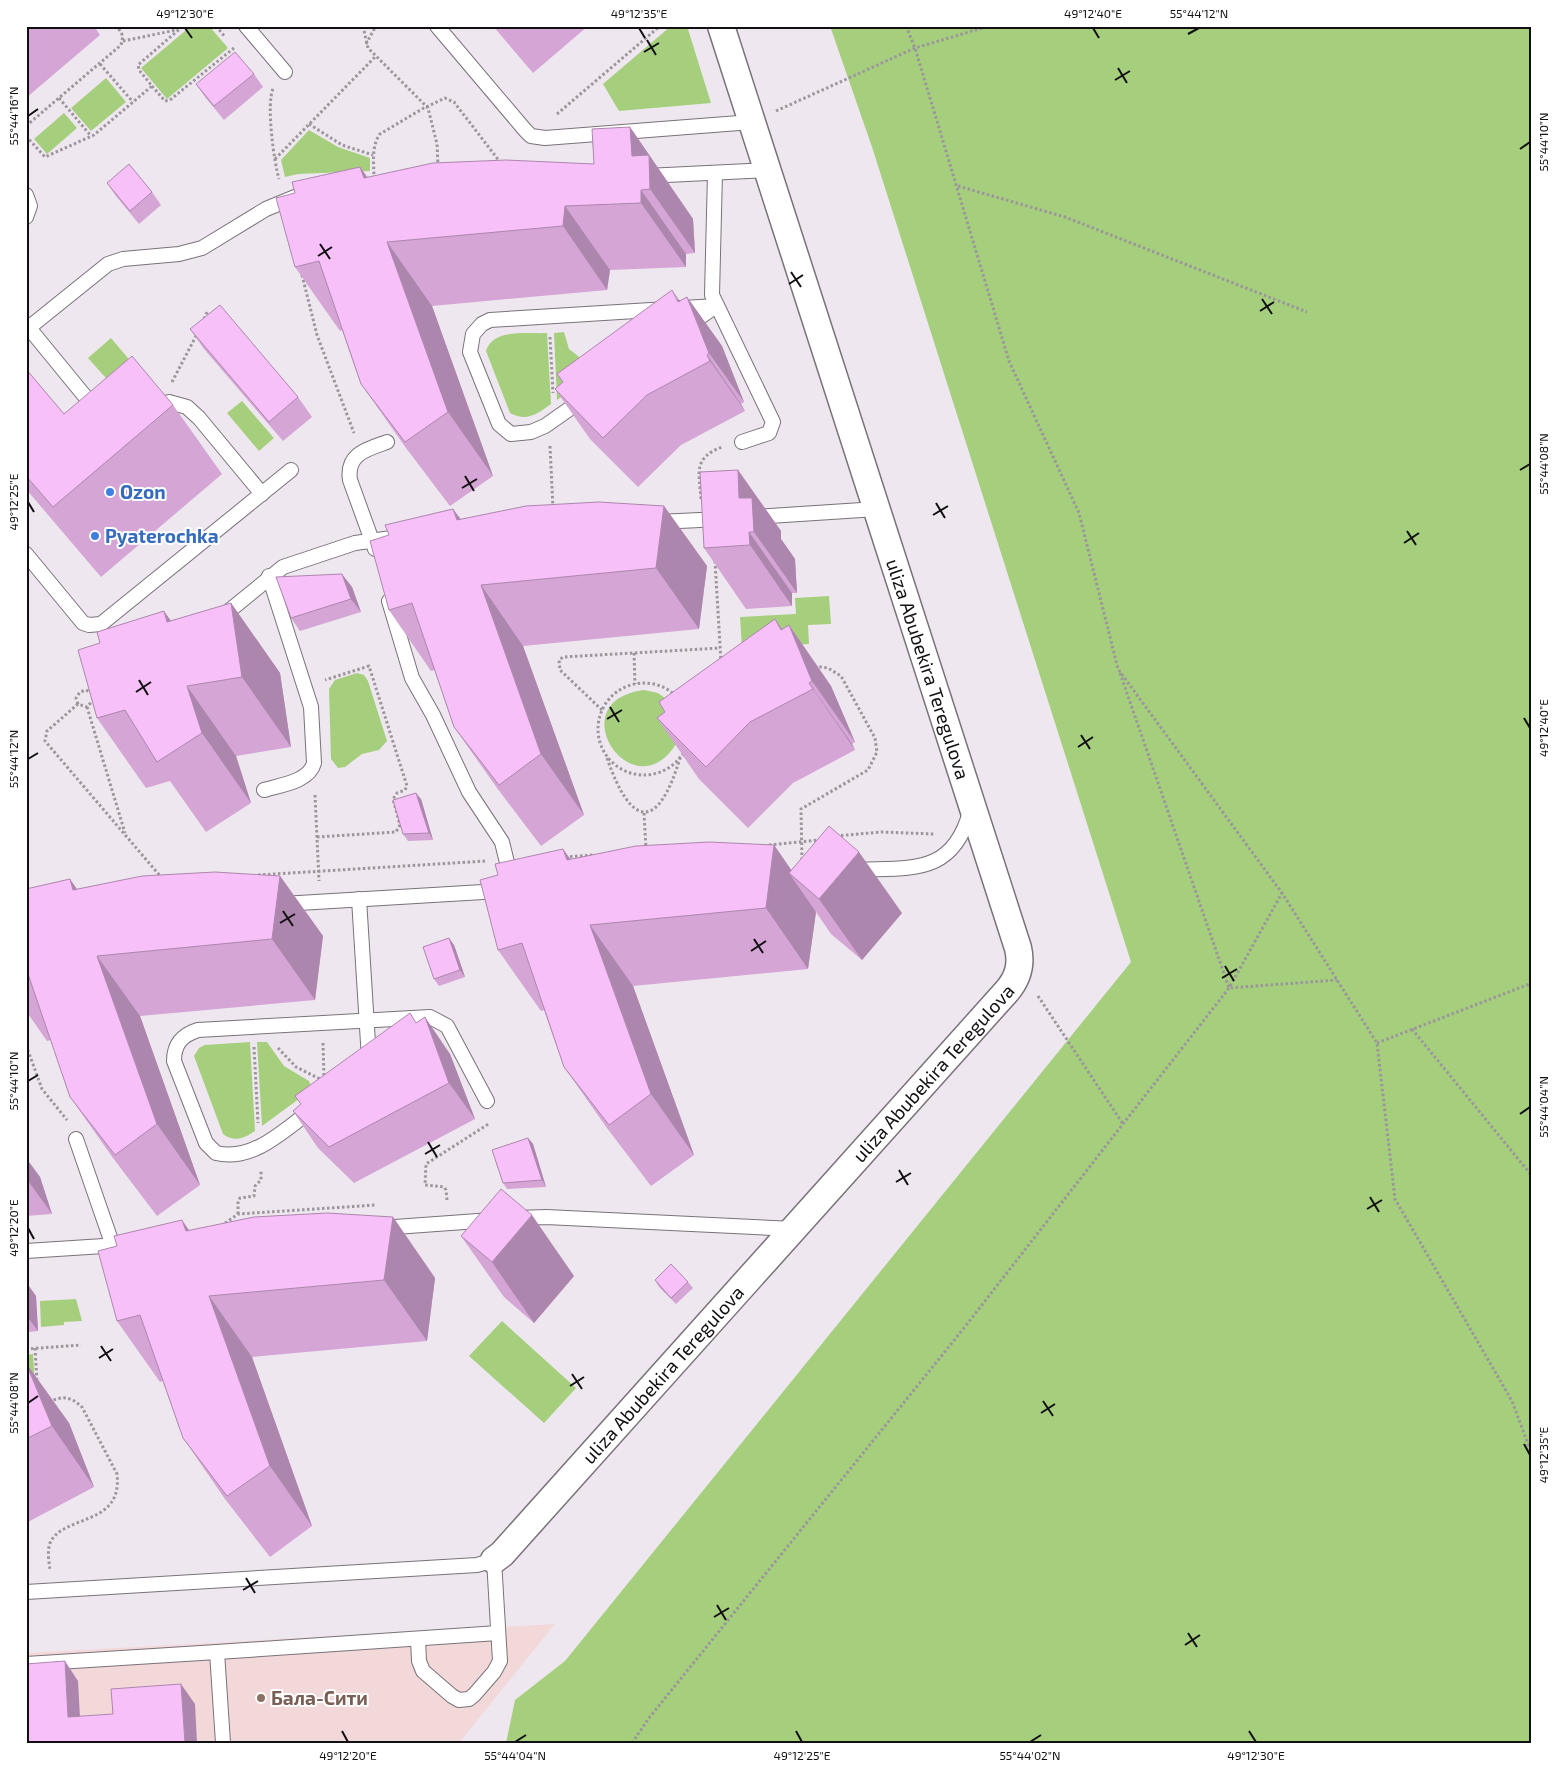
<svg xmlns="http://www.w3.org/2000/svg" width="1558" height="1769" font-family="'Exo 2',sans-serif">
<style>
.education{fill:#f3d8da}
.green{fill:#a5cf7c}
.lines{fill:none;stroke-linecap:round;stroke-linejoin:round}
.service-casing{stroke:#797279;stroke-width:16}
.minor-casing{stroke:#797279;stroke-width:29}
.path{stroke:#9c959c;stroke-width:3;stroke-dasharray:2.5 2.5;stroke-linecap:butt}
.service{stroke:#fff;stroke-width:14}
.minor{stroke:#fff;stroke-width:26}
.wall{fill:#d4a5d5}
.shaded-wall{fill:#ad86ae}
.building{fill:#f7c0f8;stroke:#ad86ae}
.ticks{fill:none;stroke:#120f12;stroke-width:2}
.shop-dot{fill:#3f7fe0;stroke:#fff;stroke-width:2}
.education-dot{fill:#8d6e63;stroke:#fff;stroke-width:2}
.labels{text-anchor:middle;stroke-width:4;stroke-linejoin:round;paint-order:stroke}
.shop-label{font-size:19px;font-weight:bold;fill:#366cbe;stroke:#fff;text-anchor:start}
.street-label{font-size:19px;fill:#120f12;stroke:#fff}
.education-label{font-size:19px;font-weight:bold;fill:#785e54;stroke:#fff;text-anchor:start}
.neatline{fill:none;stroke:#120f12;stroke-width:2}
.ticks-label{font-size:12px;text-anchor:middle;fill:#120f12}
</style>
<rect width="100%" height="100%" fill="#efe7ef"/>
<polygon class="education" points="555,1624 459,1743 26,1743 26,1653"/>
<g class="green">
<polygon points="191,26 209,26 228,48 167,99 141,68"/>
<polygon points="671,26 687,26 711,103 619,111 603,84"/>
<polygon points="830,26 1532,26 1532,1743 506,1743 515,1700 565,1661 1131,962 872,147"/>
<polygon points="106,78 126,102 91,131 71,108"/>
<polygon points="64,113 77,128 47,154 34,139"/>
<polygon points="309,130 338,147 370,158 370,171 298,174 285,177 281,160"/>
<polygon points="564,332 569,349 583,360 593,374 557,400 554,333"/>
<path d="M 547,333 L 551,404 C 537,414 527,422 510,413 L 486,351 C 493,328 527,334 547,333 Z"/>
<polygon points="111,338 143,376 121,395 88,358"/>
<polygon points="242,401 274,438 259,451 227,413"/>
<polygon points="829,596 831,624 808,625 809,644 742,648 740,617 796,614 795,598"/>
<polygon points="357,673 364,675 368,681 387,741 379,750 362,754 345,767 338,768 331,759 329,689 335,680"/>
<path d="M 644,690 L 658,693 L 669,701 L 679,739 C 636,818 556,701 644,690 Z"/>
<path d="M 250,1042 L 255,1131 C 244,1138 235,1143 223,1134 L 194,1056 L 199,1048 L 205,1045 Z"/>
<polygon points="257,1042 267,1042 284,1066 309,1081 311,1086 307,1093 262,1126"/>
<polygon points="76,1299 82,1321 64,1322 64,1325 41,1327 40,1301"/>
<polygon points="502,1321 576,1388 544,1423 469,1356"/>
<polygon points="33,1354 35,1387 26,1392 26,1355"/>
</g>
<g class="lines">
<g class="service-casing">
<g id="service">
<polyline points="246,26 285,72"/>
<polyline points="437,26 525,130 531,136 545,138 752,122"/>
<polyline points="715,173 712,295 773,422 769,433 742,442"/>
<polyline points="646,176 767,170"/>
<polyline points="26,195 30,206 26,217"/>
<polygon points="716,306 545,426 531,432 511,434 499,424 470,352 473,334 482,324 490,320"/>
<polyline points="29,328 97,411"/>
<polyline points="26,330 108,264 123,259 179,254 202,248 266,209 295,197"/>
<polyline points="154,405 169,402 187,407 199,418 262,494"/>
<polyline points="753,517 877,509"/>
<polyline points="658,522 721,519"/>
<path d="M 375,549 L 350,480 C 346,454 367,449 387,442"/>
<polyline points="26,554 83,623 89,625 101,624 291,470"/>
<polyline points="389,601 412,678 433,715 469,792 502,842 511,879"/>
<polyline points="219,619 283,567 355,543 392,538"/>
<path d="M 264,790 C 280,785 309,782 314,763 L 311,707 L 269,576"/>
<path d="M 853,870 C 909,867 952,877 970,812"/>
<polyline points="359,899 369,1059"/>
<polyline points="282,904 500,891"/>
<path d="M 313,1109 C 285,1129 254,1162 216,1153 L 206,1143 L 174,1061 C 174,1044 182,1035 198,1030 L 430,1017 L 447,1026 L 487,1101"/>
<polyline points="76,1139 113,1246"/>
<polyline points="516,1218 546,1217 794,1229"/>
<polyline points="381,1228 492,1220"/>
<polyline points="26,1251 135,1244"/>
<polyline points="26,1592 477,1565 494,1560 500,1661 494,1672 474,1695 469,1699 459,1700 452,1696 423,1671 419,1661 418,1639"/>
<polyline points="217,1652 498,1633"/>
<polyline points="26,1664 217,1652 223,1743"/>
</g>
</g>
<g class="minor-casing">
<g id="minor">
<path id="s1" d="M 494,1560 L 502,1554 L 1007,991 C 1018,978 1022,965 1018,948 L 721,26"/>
</g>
</g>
<g class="path">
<polyline points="216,26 225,37"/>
<polyline points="363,26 368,48 428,108 437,144 438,166"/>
<polyline points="906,26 915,48 1009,361 1079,513 1118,669 1282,893 1377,1043 1395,1199 1512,1401 1532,1455"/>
<polyline points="123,41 176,30"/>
<polyline points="366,44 376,26"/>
<polyline points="100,64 133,102"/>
<polyline points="152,86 165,101 170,100 234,48"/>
<path d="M 273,89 C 266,104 274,162 279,179"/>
<polyline points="59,98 91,136"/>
<polyline points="776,111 915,48 989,26"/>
<polyline points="557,114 660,26"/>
<polyline points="309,124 342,145 373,155"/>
<polyline points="26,126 121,45 123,36 117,26"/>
<polyline points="26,136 45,157 94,135 152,86 139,70 138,65 183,26"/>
<polyline points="275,159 376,56"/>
<path d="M 374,179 C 374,164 371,146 380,134 L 422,109 L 445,98 L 454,102 L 500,162"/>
<polyline points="958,186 1065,217 1307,312"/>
<polyline points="302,275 317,335 354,433"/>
<polyline points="204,319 208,310"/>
<polyline points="550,337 553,393"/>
<polyline points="172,382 197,334"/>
<polyline points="550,446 553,508"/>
<path d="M 701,499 C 699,472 693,458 722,447"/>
<polyline points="715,561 721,662"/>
<polyline points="634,653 635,684"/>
<polyline points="1120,673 1229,988 1337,980"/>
<circle cx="644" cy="729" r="46"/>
<polyline points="94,699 87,707 78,704 47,731 45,741 161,877"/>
<polyline points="78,704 76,698 80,692 86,690 92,693"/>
<polyline points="87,707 125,833"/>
<polyline points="602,710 560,670 559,660 563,657 720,648"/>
<path d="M 607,758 C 631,828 658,832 680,758 L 685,754"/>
<polyline points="315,795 319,881"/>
<polyline points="644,813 646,849"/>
<polyline points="836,836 881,832 934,834"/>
<polyline points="317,837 396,832 400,825 393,799 397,793 405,790 407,786 369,666 325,680"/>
<polyline points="769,845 820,840"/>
<polyline points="565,857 593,855"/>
<polyline points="802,860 801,809 868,770 877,752 875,738 841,676 828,668 814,666"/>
<polyline points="258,875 486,861"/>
<polyline points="1038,996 1123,1124"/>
<polyline points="1412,1029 1532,1176"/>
<polyline points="323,1043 324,1077"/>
<polyline points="1377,1043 1532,983"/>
<polyline points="26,1045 42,1089 67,1120"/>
<polyline points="254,1047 258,1123"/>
<polyline points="278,1048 296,1067 320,1079"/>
<polyline points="447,1200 446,1190 444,1187 425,1185 426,1164 490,1123"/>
<polyline points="238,1214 238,1201 240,1198 254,1196 255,1186 261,1180 261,1170"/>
<polyline points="221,1226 238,1214 376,1205"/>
<polyline points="35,1348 37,1382"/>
<polyline points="26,1349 81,1345"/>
<path d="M 49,1402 C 63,1395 71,1397 82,1407 L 117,1474 C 123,1527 63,1514 50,1543 C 47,1551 49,1562 50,1570"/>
<polyline points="632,1743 649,1718 960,1333 1229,988 1282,893"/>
</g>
<use href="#service" class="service"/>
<use href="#minor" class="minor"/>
</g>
<g class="wall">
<polygon points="26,26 94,26 100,35 26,98"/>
<polygon points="493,26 588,26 533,73"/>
<polygon points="254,74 263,87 224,120 205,97 196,84"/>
<polygon points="630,127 693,219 695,253 686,254 686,267 610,270 607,290 432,306 493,476 450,506 406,448 361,384 342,330 340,331 295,267 295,193 360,167 367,177 594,164"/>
<polygon points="107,183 152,192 161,205 139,224 116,196"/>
<polygon points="687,297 722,346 744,402 741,404 745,411 681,445 638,487 590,439 555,389 563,383 557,374"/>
<polygon points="190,329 298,397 312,417 283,441 204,349"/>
<polygon points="26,369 64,414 173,405 222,474 101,577 26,489"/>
<polygon points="738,470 781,531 781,539 795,559 797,593 792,593 792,606 746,609 704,548"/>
<polygon points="664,506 707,566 699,629 523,646 584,815 541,846 497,788 454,727 435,670 431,671 389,610 389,535 453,509 461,519"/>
<polygon points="352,587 361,612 300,631 291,618"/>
<polygon points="231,603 280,673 291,747 236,756 251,803 206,832 170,781 146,788 97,718 100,643"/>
<polygon points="775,619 782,629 789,625 831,686 855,742 852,744 855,750 793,783 748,828 699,779 657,718 665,712"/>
<polygon points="421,799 433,840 408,841 403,834"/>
<polygon points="774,845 791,870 902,913 862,960 831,934 816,912 808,969 633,986 694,1155 651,1186 607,1128 564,1067 544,1010 541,1011 498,950 498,875 563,849 571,860"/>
<polygon points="280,876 323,936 315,1000 140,1016 200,1185 157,1216 113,1158 70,1097 51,1040 47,1041 26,1011 26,889 77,890"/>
<polygon points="454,945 465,977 439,986 434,979"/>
<polygon points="416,1023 450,1054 475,1119 354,1183 318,1148 293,1111 301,1104 295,1096"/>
<polygon points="528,1138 533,1144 546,1187 507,1189 503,1183"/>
<polygon points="26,1158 40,1177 52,1214 26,1216"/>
<polygon points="393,1217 435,1278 427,1341 252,1357 312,1526 270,1557 225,1499 183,1438 163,1381 160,1382 117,1321 117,1246 189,1231"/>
<polygon points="461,1236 574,1276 534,1323 504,1297"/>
<polygon points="655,1280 688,1282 693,1288 676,1304 659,1287"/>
<polygon points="26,1282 36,1296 38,1331 29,1332 29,1343 26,1343"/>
<polygon points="26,1363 69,1423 94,1487 26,1523"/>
</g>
<g class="shaded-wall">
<polygon points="630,127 693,219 695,253 650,189 632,156"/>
<polygon points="360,167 405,230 409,241 364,178"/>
<polygon points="641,190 686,254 686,267 641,203"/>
<polygon points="565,206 610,270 607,290 563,226"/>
<polygon points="387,242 432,306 493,476 448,412"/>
<polygon points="672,290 701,331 687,297 722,346 744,402 709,353"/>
<polygon points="707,355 741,404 745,411 710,361"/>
<polygon points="738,470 781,531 781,539 795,559 797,593 754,532 739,498"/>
<polygon points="664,506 707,566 699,629 656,568"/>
<polygon points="453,509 496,570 457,520"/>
<polygon points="749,532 792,593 792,606 750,545"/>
<polygon points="342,574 352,587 361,612 351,599"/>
<polygon points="481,585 523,646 584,815 541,754"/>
<polygon points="231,603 280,673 291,747 242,677"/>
<polygon points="164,611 213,681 167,622"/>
<polygon points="775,619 803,660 789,625 831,686 855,742 812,681"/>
<polygon points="809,683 852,744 855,750 813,689"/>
<polygon points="187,686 236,756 251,803 202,733"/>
<polygon points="416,793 421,799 433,840 429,833"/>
<polygon points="774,845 801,884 789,873 816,912 808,969 766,908"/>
<polygon points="563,849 606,910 567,860"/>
<polygon points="859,852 902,913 862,960 819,899"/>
<polygon points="280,876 323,936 315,1000 272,939"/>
<polygon points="70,879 112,940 73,890"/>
<polygon points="590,925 633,986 694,1155 651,1094"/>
<polygon points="449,938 454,945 465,977 460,970"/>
<polygon points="97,956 140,1016 200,1185 157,1124"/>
<polygon points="425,1017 450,1054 475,1119 449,1083"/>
<polygon points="528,1138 533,1144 546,1187 542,1180"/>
<polygon points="26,1158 40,1177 52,1214 26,1178"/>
<polygon points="532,1215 574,1276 534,1323 492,1262"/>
<polygon points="393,1217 435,1278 427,1341 384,1280"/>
<polygon points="182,1220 224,1281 186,1231"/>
<polygon points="26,1282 36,1296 38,1331 26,1315"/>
<polygon points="209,1296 252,1357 312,1526 270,1466"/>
<polygon points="26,1329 29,1332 29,1343 26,1339"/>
<polygon points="26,1363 69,1423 94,1487 52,1426"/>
<polygon points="65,1661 78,1681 81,1736 68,1717"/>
<polygon points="181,1684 195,1704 197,1743 185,1743"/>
</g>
<g class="building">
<polygon points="235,52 254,74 214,106 196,84"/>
<polygon points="630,127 632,156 649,155 650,189 641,190 641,203 565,206 563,226 387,242 448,412 405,442 361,384 319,261 295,267 276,198 295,193 292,182 360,167 364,178 433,163 506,160 594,164 592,129"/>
<polygon points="129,164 152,192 130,211 107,183"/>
<polygon points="672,290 678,302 687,297 709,353 707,355 710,361 647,395 603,438 555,389 563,382 557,374"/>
<polygon points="220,305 298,397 269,422 190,329"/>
<polygon points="132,356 173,405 53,507 26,476 26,369 64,414"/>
<polygon points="738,470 739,498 752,498 754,532 749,532 750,545 704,548 700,472"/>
<polygon points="599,502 664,506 656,568 481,585 541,754 499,785 454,727 412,603 389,610 370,541 389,535 385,525 453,509 457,520 526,506"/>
<polygon points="342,574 351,599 291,618 276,577"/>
<polygon points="231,603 242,677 187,686 202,733 157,762 125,710 97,718 78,650 100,643 97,632 164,611 167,622"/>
<polygon points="775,619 781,630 789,625 812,681 809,683 813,689 750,722 706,767 657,718 665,712 659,702"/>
<polygon points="416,793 429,833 403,834 393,800"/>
<polygon points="829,826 859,852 819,899 789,873"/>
<polygon points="709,842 774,845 766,908 590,925 651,1094 609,1125 564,1067 522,943 498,950 480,880 498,875 495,864 563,849 567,860 636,846"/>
<polygon points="215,872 280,876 272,939 97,956 157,1124 115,1155 70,1097 28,974 26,974 26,889 70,879 73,890 142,876"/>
<polygon points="449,938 460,970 434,979 423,947"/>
<polygon points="410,1013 416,1023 425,1017 449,1083 329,1147 293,1111 301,1104 295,1096"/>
<polygon points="528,1138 542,1180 503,1183 492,1150"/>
<polygon points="501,1189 532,1215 492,1262 461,1236"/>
<polygon points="327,1213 393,1217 384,1280 209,1296 270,1466 227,1496 183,1438 140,1315 117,1321 98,1251 117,1246 114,1236 182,1220 186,1231 254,1217"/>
<polygon points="671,1264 688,1282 671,1298 655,1280"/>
<polygon points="26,1363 52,1426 26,1439"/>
<polygon points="65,1661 68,1717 113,1714 111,1689 181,1684 185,1743 26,1743 26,1664"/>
</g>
<path class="ticks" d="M 185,28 L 192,38M 639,28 L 645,38M 1093,28 L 1099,38M 1188,34 L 1199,28M 647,40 L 656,55M 644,52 L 659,43M 1118,68 L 1127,83M 1115,80 L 1130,71M 28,116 L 38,109M 1520,149 L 1530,142M 320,244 L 330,259M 318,256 L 332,247M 791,272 L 801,287M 789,284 L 803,275M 1262,299 L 1272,314M 1260,311 L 1274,302M 1520,470 L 1530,464M 465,476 L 474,491M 462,488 L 477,479M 28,502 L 34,512M 936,503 L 945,518M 933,515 L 948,506M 1407,531 L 1416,545M 1404,543 L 1419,533M 139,680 L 148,695M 136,692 L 151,682M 610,707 L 619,722M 1524,718 L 1530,728M 607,719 L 622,710M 1081,735 L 1090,749M 1078,747 L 1093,737M 28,759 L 38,753M 283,911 L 293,926M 280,923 L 295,914M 754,939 L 763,953M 751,951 L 766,941M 1225,966 L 1234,981M 1222,978 L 1237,969M 28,1081 L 38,1075M 1520,1114 L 1530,1107M 428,1142 L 437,1157M 425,1154 L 440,1145M 899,1170 L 908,1185M 896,1182 L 911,1173M 1370,1197 L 1379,1212M 1367,1209 L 1382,1200M 28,1228 L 34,1239M 101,1346 L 111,1361M 99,1358 L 113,1349M 572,1374 L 582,1389M 570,1386 L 584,1377M 1043,1401 L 1053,1416M 28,1403 L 38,1396M 1041,1413 L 1055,1404M 1524,1444 L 1530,1455M 246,1578 L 255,1593M 243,1590 L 258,1581M 717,1605 L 726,1620M 714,1617 L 729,1608M 1188,1633 L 1197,1647M 1185,1645 L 1200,1635M 342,1731 L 348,1742M 796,1731 L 802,1742M 1249,1731 L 1256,1742M 515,1742 L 526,1735M 1030,1742 L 1041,1735"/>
<g class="shop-dot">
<circle cx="110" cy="492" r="5"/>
<circle cx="95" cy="536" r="5"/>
</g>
<circle class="education-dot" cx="261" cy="1698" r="5"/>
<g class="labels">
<g class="shop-label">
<text x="120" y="499">Ozon</text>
<text x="105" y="543">Pyaterochka</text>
</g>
<g class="street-label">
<text transform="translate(928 669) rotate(72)" y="7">uliza Abubekira Teregulova</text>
<text dy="7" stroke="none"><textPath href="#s1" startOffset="656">uliza Abubekira Teregulova</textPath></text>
<text dy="7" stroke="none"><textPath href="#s1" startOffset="251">uliza Abubekira Teregulova</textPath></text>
</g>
<g class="education-label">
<text x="271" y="1705">Бала-Сити</text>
</g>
</g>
<rect width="1558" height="1769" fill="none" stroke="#ffffff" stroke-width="55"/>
<rect x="28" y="28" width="1502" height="1714" class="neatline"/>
<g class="ticks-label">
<text x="185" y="18">49°12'30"E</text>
<text x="639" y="18">49°12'35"E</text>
<text x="1093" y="18">49°12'40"E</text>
<text x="1199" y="18">55°44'12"N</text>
<text transform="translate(14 116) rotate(-90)" y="4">55°44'16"N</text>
<text transform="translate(1544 142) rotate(-90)" y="4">55°44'10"N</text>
<text transform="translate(1544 464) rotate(-90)" y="4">55°44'08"N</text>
<text transform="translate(14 502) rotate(-90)" y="4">49°12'25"E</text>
<text transform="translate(1544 728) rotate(-90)" y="4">49°12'40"E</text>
<text transform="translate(14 759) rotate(-90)" y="4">55°44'12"N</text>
<text transform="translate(14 1081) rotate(-90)" y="4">55°44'10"N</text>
<text transform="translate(1544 1107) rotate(-90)" y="4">55°44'04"N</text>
<text transform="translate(14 1228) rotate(-90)" y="4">49°12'20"E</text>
<text transform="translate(14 1403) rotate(-90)" y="4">55°44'08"N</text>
<text transform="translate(1544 1455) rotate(-90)" y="4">49°12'35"E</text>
<text x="348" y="1760">49°12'20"E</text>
<text x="515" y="1760">55°44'04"N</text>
<text x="802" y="1760">49°12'25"E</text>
<text x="1030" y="1760">55°44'02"N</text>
<text x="1256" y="1760">49°12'30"E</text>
</g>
</svg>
